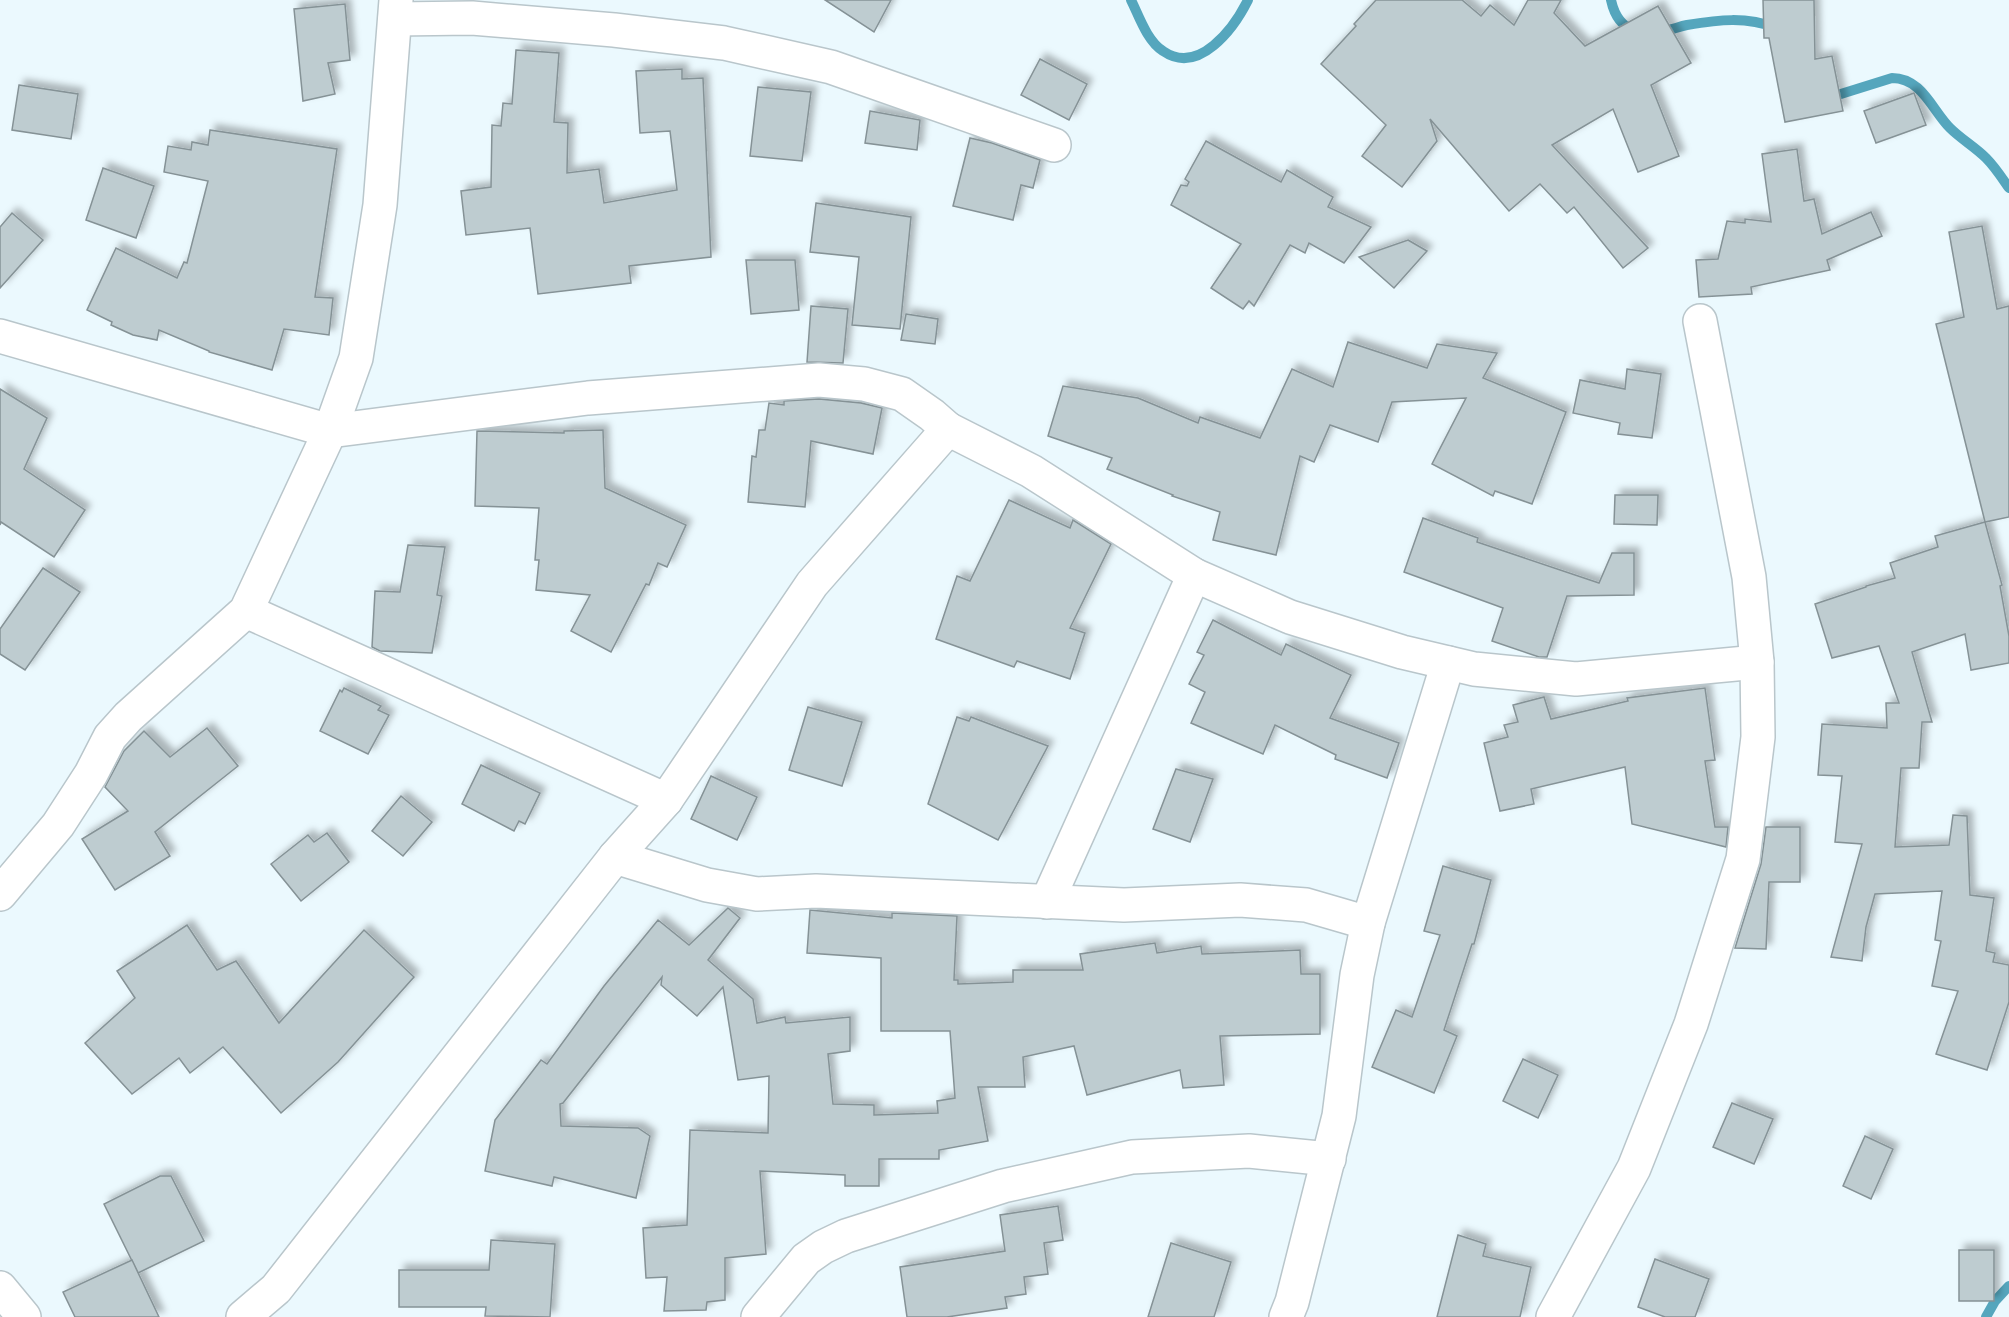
<svg xmlns="http://www.w3.org/2000/svg" width="2009" height="1317" font-family="'Exo 2',sans-serif">
<style>
.lines{fill:none;stroke-linecap:round;stroke-linejoin:round}
.stream{stroke:#55a6bd;stroke-width:10}
.building{fill:#beccd0;stroke:#859296;stroke-width:1.5;filter:url(#shadow)}
.minor-casing{stroke:#b9c6cb;stroke-width:36}
.minor{stroke:#fff;stroke-width:33}
</style>
<defs>
<filter id="shadow"><feDropShadow dx="5.5" dy="-5.5" stdDeviation="3" flood-color="#0004"/></filter>
</defs>
<rect width="100%" height="100%" fill="#ebf9fe"/>
<g class="lines">
<g class="stream">
<path d="M 1131,0 C 1139,16 1147,41 1163,51 C 1199,76 1234,28 1248,0"/>
<path d="M 1611,0 C 1614,14 1620,26 1635,31"/>
<path d="M 1660,31 C 1670,31 1677,27 1687,25 C 1718,20 1746,16 1776,28"/>
<path d="M 1828,98 L 1892,78 C 1922,78 1932,110 1950,128 C 1961,139 1975,147 1986,158 C 1995,167 2002,178 2009,188"/>
<polyline points="1986,1317 1995,1301 2009,1286"/>
</g>
</g>
<g class="building">
<polygon points="825,0 891,0 874,32"/>
<polygon points="1376,0 1462,0 1481,16 1490,5 1514,25 1528,0 1561,0 1554,13 1585,46 1658,6 1691,63 1651,85 1679,156 1638,172 1613,109 1552,145 1648,248 1623,268 1574,207 1567,213 1540,184 1509,211 1430,119 1437,141 1402,187 1362,156 1386,125 1321,64 1356,26 1354,24"/>
<polygon points="1763,0 1814,0 1815,59 1832,56 1843,111 1785,122 1769,38 1764,38"/>
<polygon points="345,4 350,60 328,63 335,94 303,101 294,9"/>
<polygon points="516,50 559,53 554,122 568,123 567,173 599,169 604,203 677,190 670,131 640,133 636,71 682,69 682,79 703,78 711,257 629,266 631,283 538,294 530,228 466,235 461,191 491,187 492,125 501,126 503,103 512,104"/>
<polygon points="1040,59 1087,84 1069,120 1021,95"/>
<polygon points="19,85 78,94 71,139 12,130"/>
<polygon points="758,87 811,92 802,161 750,156"/>
<polygon points="1914,93 1926,125 1876,143 1864,111"/>
<polygon points="870,111 920,120 917,150 865,143"/>
<polygon points="210,130 337,149 315,297 333,298 329,335 284,329 272,370 209,352 209,351 159,330 157,340 133,335 111,325 112,322 87,310 116,248 177,278 184,262 187,263 208,181 164,172 168,146 191,150 192,142 208,145"/>
<polygon points="970,138 992,143 1040,160 1033,188 1021,185 1013,220 953,206"/>
<polygon points="1206,141 1281,182 1287,170 1333,197 1328,207 1371,227 1344,263 1309,243 1305,253 1290,245 1254,306 1249,301 1243,309 1211,288 1241,244 1171,205 1181,185 1187,186 1189,182 1185,179"/>
<polygon points="1797,149 1804,201 1814,199 1822,234 1871,212 1882,236 1827,260 1830,270 1751,287 1752,294 1699,297 1696,260 1718,259 1727,221 1745,223 1745,219 1771,222 1762,154"/>
<polygon points="103,168 154,186 136,238 86,220"/>
<polygon points="816,203 911,217 900,329 852,325 859,257 810,252"/>
<polygon points="12,213 43,240 0,288 0,227"/>
<polygon points="1982,226 1997,309 2009,306 2009,517 1985,522 1936,324 1964,317 1949,232"/>
<polygon points="1408,240 1427,251 1394,288 1359,257"/>
<polygon points="746,260 795,260 799,310 751,314"/>
<polygon points="811,306 848,309 843,363 807,362"/>
<polygon points="906,314 938,319 935,344 901,340"/>
<polygon points="1348,342 1427,368 1437,344 1497,353 1483,378 1566,412 1532,504 1495,491 1493,496 1432,464 1466,398 1392,402 1378,442 1330,425 1314,462 1300,456 1276,555 1213,540 1220,512 1172,496 1173,495 1107,469 1112,458 1048,436 1063,386 1138,398 1198,423 1200,417 1260,438 1292,369 1333,387"/>
<polygon points="1627,369 1661,374 1652,438 1618,434 1620,423 1573,413 1580,380 1625,389"/>
<polygon points="0,389 47,418 24,469 85,510 54,557 1,522 0,525"/>
<polygon points="819,399 861,403 882,408 873,454 811,441 805,507 748,502 752,456 756,457 759,430 765,430 769,403 784,405 784,401"/>
<polygon points="603,430 605,488 686,525 667,567 658,563 649,585 646,584 611,652 571,631 590,595 536,590 539,560 535,560 539,508 475,506 477,431 564,433 564,431"/>
<polygon points="1615,495 1658,495 1657,525 1614,524"/>
<polygon points="1009,500 1070,528 1073,520 1111,544 1070,628 1085,633 1070,679 1017,661 1014,667 936,639 957,576 970,581"/>
<polygon points="1423,518 1478,538 1477,542 1599,583 1612,553 1634,553 1634,595 1567,596 1547,657 1539,657 1492,641 1503,608 1404,572"/>
<polygon points="1985,522 2002,585 2000,586 2009,636 2009,663 1971,670 1965,634 1912,652 1932,722 1922,722 1919,768 1901,768 1895,847 1949,845 1953,815 1967,816 1970,895 1994,898 1986,951 1995,953 1993,962 2009,965 2009,1002 1987,1070 1936,1054 1958,991 1932,986 1941,941 1935,940 1942,891 1875,894 1866,927 1862,961 1831,957 1862,844 1835,842 1842,776 1818,775 1822,724 1887,728 1886,703 1899,703 1879,646 1832,658 1815,604 1866,587 1866,586 1895,578 1890,563 1938,547 1935,536"/>
<polygon points="408,545 445,547 437,595 442,596 432,653 380,651 372,647 375,591 400,592"/>
<polygon points="43,568 80,592 25,670 0,654 0,629"/>
<polygon points="1213,620 1281,655 1286,644 1351,675 1330,718 1399,743 1387,778 1335,759 1336,755 1275,725 1263,754 1191,723 1205,692 1189,684 1204,655 1197,652"/>
<polygon points="344,688 381,706 378,710 389,715 368,754 320,731 340,690 342,692"/>
<polygon points="1705,688 1715,760 1705,761 1715,827 1728,827 1726,847 1632,824 1625,767 1531,789 1534,804 1500,811 1484,743 1508,737 1504,725 1518,722 1513,705 1544,697 1551,719 1628,701 1627,698"/>
<polygon points="808,707 862,722 842,786 789,770"/>
<polygon points="957,717 969,721 971,717 1048,746 998,840 928,804"/>
<polygon points="207,728 238,766 155,832 170,856 115,890 82,839 128,811 105,787 124,751 144,731 170,757"/>
<polygon points="481,765 540,793 525,824 519,821 514,831 462,804"/>
<polygon points="1176,769 1213,779 1190,842 1153,829"/>
<polygon points="711,776 757,797 737,840 691,819"/>
<polygon points="401,796 432,822 403,856 372,831"/>
<polygon points="1766,827 1800,827 1800,882 1769,882 1766,949 1735,948 1761,864"/>
<polygon points="327,833 349,862 301,901 271,864 308,835 314,842"/>
<polygon points="1443,866 1491,880 1474,944 1472,944 1444,1030 1457,1036 1434,1093 1372,1067 1396,1010 1412,1017 1440,935 1424,931"/>
<polygon points="728,908 740,918 708,960 753,999 757,1023 785,1017 786,1023 850,1017 850,1051 828,1054 833,1104 874,1105 874,1115 938,1113 937,1101 955,1098 950,1031 881,1031 881,958 807,953 810,910 892,918 892,913 957,916 954,980 958,980 958,984 1013,982 1013,970 1083,970 1080,954 1155,943 1157,953 1201,946 1202,954 1300,950 1301,974 1320,974 1320,1034 1220,1036 1224,1085 1183,1088 1180,1070 1087,1095 1074,1046 1023,1057 1025,1087 978,1087 988,1141 939,1150 939,1159 879,1159 879,1186 845,1186 845,1175 760,1171 766,1254 725,1258 725,1300 707,1302 706,1310 664,1311 667,1277 646,1278 643,1228 687,1225 690,1130 768,1133 769,1076 738,1080 723,987 697,1016 661,985 662,977 563,1103 560,1104 561,1126 638,1128 650,1136 636,1198 554,1177 552,1186 485,1171 495,1120 541,1060 547,1064 604,986 658,920 689,945"/>
<polygon points="187,925 217,970 236,961 279,1023 364,930 414,977 338,1062 281,1113 223,1047 190,1073 179,1058 132,1094 85,1043 135,998 117,971"/>
<polygon points="1523,1059 1558,1075 1538,1118 1503,1101"/>
<polygon points="1732,1103 1773,1119 1754,1164 1713,1147"/>
<polygon points="1865,1136 1893,1149 1871,1199 1843,1186"/>
<polygon points="160,1176 171,1176 204,1241 138,1273 104,1204"/>
<polygon points="1058,1206 1063,1240 1044,1243 1048,1274 1024,1277 1026,1294 1005,1297 1007,1308 947,1317 907,1317 900,1267 1005,1251 1000,1215"/>
<polygon points="1458,1235 1486,1244 1483,1256 1531,1267 1520,1317 1437,1317"/>
<polygon points="491,1240 555,1244 550,1317 485,1316 486,1307 399,1307 399,1270 489,1270"/>
<polygon points="1171,1243 1231,1262 1214,1317 1148,1317"/>
<rect x="1959" y="1250" width="35" height="51"/>
<polygon points="1655,1259 1709,1279 1695,1317 1665,1317 1638,1307"/>
<polygon points="132,1260 159,1317 75,1317 63,1292"/>
</g>
<g class="lines">
<g class="minor-casing">
<g id="minor">
<polyline points="395,19 472,18 614,30 724,43 831,67 1054,145"/>
<polyline points="0,336 330,431 588,398 819,380 864,384 902,394 932,415 948,429 812,584 666,800 615,857 276,1289 243,1317"/>
<polyline points="948,429 1031,471 1194,575 1290,617 1402,652 1474,669 1576,679 1757,662"/>
<polyline points="246,611 666,800"/>
<polyline points="615,857 707,885 757,894 816,891 1124,905 1240,900 1306,905 1368,923 1357,975 1339,1116 1292,1302 1286,1317"/>
<polyline points="0,894 58,825 91,774 110,737 128,717 246,611 330,431 356,358 380,205 396,0"/>
<polyline points="1047,902 1194,575"/>
<polyline points="1368,923 1448,663"/>
<polyline points="0,1288 24,1317"/>
<polyline points="758,1317 806,1259 823,1247 846,1236 1003,1186 1132,1157 1249,1151 1329,1159"/>
<polyline points="1553,1317 1634,1168 1691,1024 1743,859 1758,737 1757,662 1749,577 1700,321"/>
</g>
</g>
<use href="#minor" class="minor"/>
</g>
</svg>
